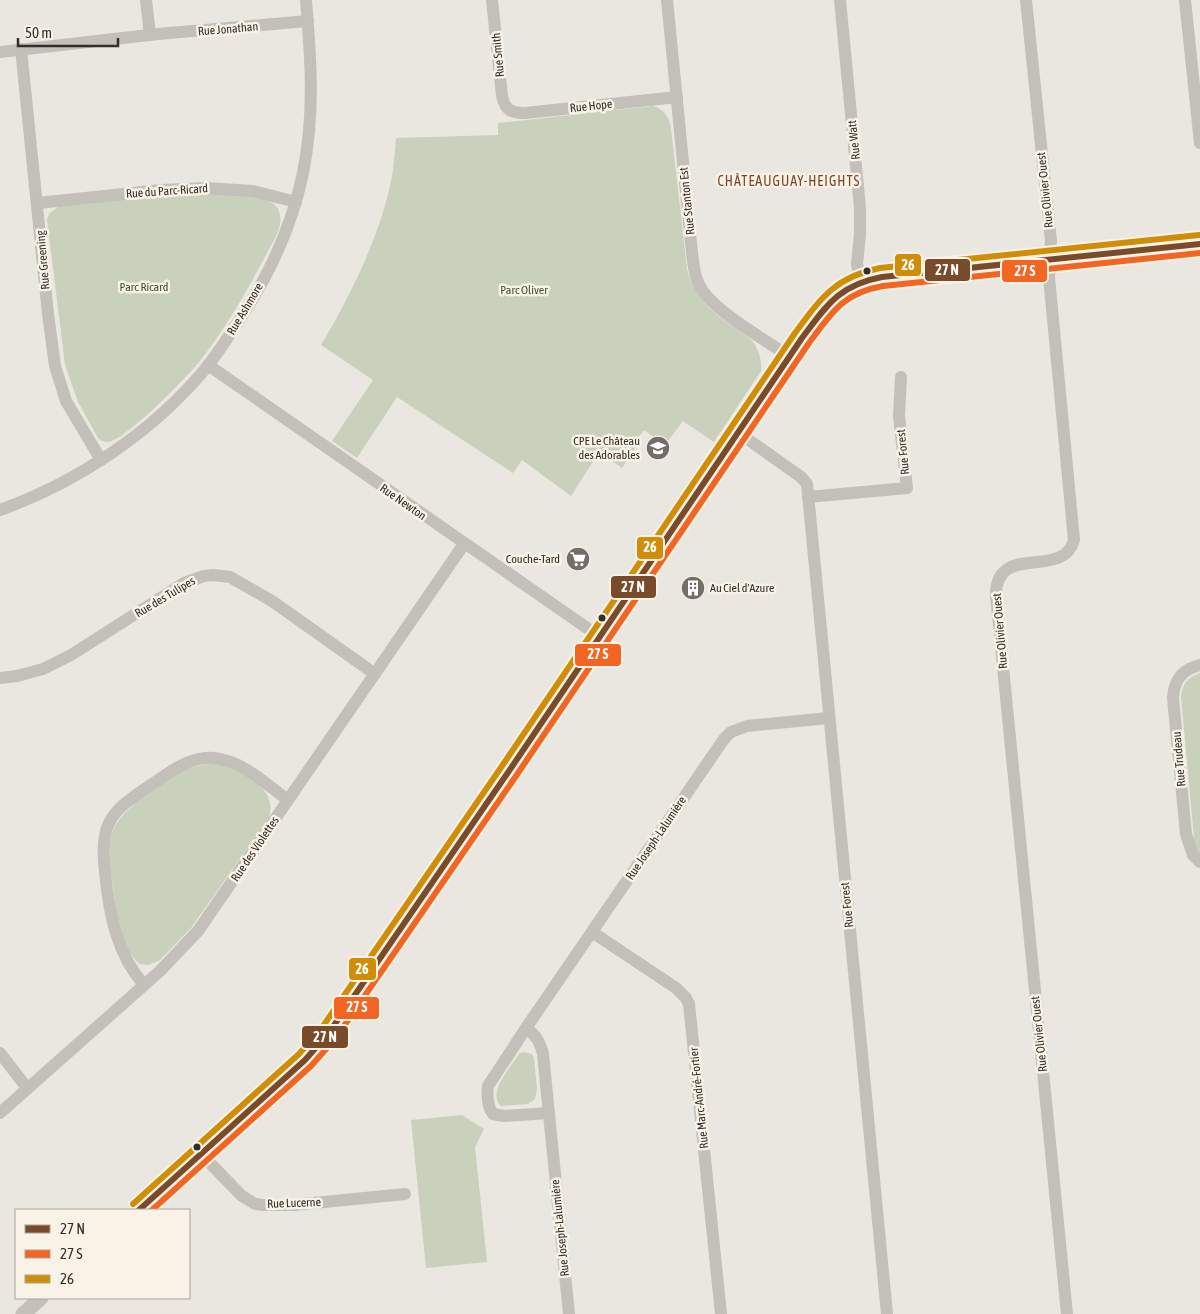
<svg xmlns="http://www.w3.org/2000/svg" width="1200" height="1314" font-family="'Asap Condensed',sans-serif">
<style>
.green{fill:#c9d0bb}
.lines{fill:none;stroke-linecap:round;stroke-linejoin:round}
.minor{stroke:#c3bfb9;stroke-width:12}
.tertiary{stroke:#c3bfb9;stroke-width:15}
.bus-1-casing{stroke:#f8f2e7;stroke-width:10}
.bus-2-casing{stroke:#f8f2e7;stroke-width:10}
.bus-3-casing{stroke:#f8f2e7;stroke-width:10}
.bus-1{stroke:#7a4b2a;stroke-width:6}
.bus-2{stroke:#f26522;stroke-width:6}
.bus-3{stroke:#d08e08;stroke-width:6}
.bus-dot{fill:#342d28;stroke:#f8f2e7;stroke-width:2}
.labels{text-anchor:middle;stroke-width:5;stroke-linejoin:round;paint-order:stroke}
.street-label{font-size:12px;fill:#342d28;stroke:#f8f2e7}
.park-label{font-size:12px;fill:#40502d;stroke:#f8f2e7}
.poi-label{font-size:12px;fill:#342d28;stroke:#f8f2e7;text-anchor:end}
.neighbourhood-label{font-size:14px;letter-spacing:1px;fill:#7c4527;stroke:#f8f2e7}
.line-badge{stroke:#f8f2e7;stroke-width:2}
.badge-label{font-size:14px;text-anchor:middle;font-weight:bold;fill:#fff}
</style>
<rect width="100%" height="100%" fill="#eae7e0"/>
<g class="green">
<path d="M 653,106 C 664,109 669,117 671,128 L 687,269 C 693,294 710,311 731,325 C 738,330 747,335 753,342 C 759,350 762,361 761,371 L 714,442 L 683,421 L 665,445 L 644,430 L 633,445 L 636,447 L 622,468 L 602,454 L 596,457 L 571,496 L 522,460 L 513,473 L 397,397 L 357,458 L 332,441 L 373,380 L 321,345 C 350,297 382,232 392,176 C 394,164 395,151 396,138 L 498,135 L 498,123 Z"/>
<path d="M 209,193 C 224,194 270,194 278,209 C 280,213 281,219 280,224 C 279,233 272,243 268,251 C 248,289 226,328 199,362 C 187,377 126,440 108,442 C 104,442 101,441 98,438 L 78,402 L 65,365 L 47,219 L 49,214 L 59,206 L 175,194 Z"/>
<path d="M 1200,673 L 1200,854 L 1196,848 L 1194,838 L 1181,696 C 1183,683 1187,678 1200,673 Z"/>
<path d="M 216,763 C 240,771 278,786 269,817 L 191,928 L 159,961 L 148,965 L 140,964 C 123,950 118,923 115,902 C 113,880 106,854 112,833 C 119,811 160,782 180,772 C 191,767 203,764 216,763 Z"/>
<path d="M 524,1052 L 532,1054 L 534,1058 L 537,1089 L 535,1099 L 528,1104 L 501,1106 C 486,1093 512,1065 520,1053 Z"/>
<polygon points="462,1115 484,1129 475,1147 487,1262 426,1268 411,1120"/>
</g>
<g class="lines">
<g class="minor">
<polyline points="146,0 150,35"/>
<path d="M 492,0 L 502,96 C 505,110 511,113 525,113 L 677,97"/>
<path d="M 667,0 L 691,243 C 693,258 693,275 701,288 C 714,311 767,341 790,357"/>
<polyline points="840,0 860,208 860,234 857,264 860,281"/>
<path d="M 1026,0 L 1051,241 L 1049,277 L 1074,540 C 1063,581 995,541 996,596 L 1067,1314"/>
<polyline points="1185,0 1200,143"/>
<polyline points="21,49 48,314 55,366 66,401 101,460"/>
<polyline points="0,52 158,34 308,21"/>
<polyline points="38,203 161,190 206,188 253,191 296,202"/>
<polyline points="208,365 600,637"/>
<polyline points="739,433 801,477 807,484 887,1314"/>
<polyline points="808,497 907,488 899,416 901,377"/>
<path d="M 0,510 C 78,482 153,432 206,368 C 221,349 234,328 247,308 C 273,267 293,221 303,173 C 315,113 311,61 306,0"/>
<path d="M 1200,665 C 1182,669 1174,680 1173,698 L 1186,834 L 1193,855 L 1200,862"/>
<polyline points="0,678 17,676 43,669 71,655 184,583 204,576 213,575 230,577 272,601 375,674"/>
<polyline points="592,932 676,988 686,998 689,1004 721,1314"/>
<path d="M 144,985 C 116,953 109,913 105,872 C 103,856 102,837 109,823 C 119,803 143,791 161,778 C 178,766 198,754 220,759 C 246,764 267,785 288,800"/>
<path d="M 526,1028 L 488,1086 C 487,1095 487,1106 493,1114 L 504,1116 L 549,1113"/>
<polyline points="0,1053 27,1088"/>
<polyline points="0,1113 160,971 198,931 464,544"/>
<polyline points="201,1154 242,1196 255,1204 263,1205 294,1205 405,1194"/>
<path d="M 569,1314 L 543,1054 C 540,1042 536,1035 526,1028 L 724,739 L 731,732 L 747,726 L 829,718"/>
</g>
<g class="tertiary">
<path d="M 139,1210 L 305,1060 L 328,1034 L 509,771 L 802,338 C 827,305 839,282 882,277 L 1200,244"/>
<polyline points="23,1314 41,1298"/>
</g>
<g class="bus-1-casing">
<path id="bus-1" d="M 139,1210 L 305,1060 L 328,1034 L 509,771 L 802,338 C 827,305 839,285 882,277 L 1200,244"/>
</g>
<g class="bus-2-casing">
<path id="bus-2" d="M 152,1210 L 311,1066 L 335,1039 L 516,776 L 809,343 C 832,312 843,293 883,286 L 1200,253"/>
</g>
<g class="bus-3-casing">
<path id="bus-3" d="M 133,1204 L 299,1054 L 321,1029 L 502,766 L 795,333 C 821,298 835,277 880,268 L 1199,235"/>
</g>
<use href="#bus-1" class="bus-1"/>
<use href="#bus-2" class="bus-2"/>
<use href="#bus-3" class="bus-3"/>
</g>
<defs>
<g id="school-disc" transform="scale(1.25)"><circle r="9.5" fill="#746e68" stroke="#f8f2e7"/><path d="M0-5L7-2L0 1L-7-2ZM-4 1L0 2.5L4 1V4Q0 6-4 4Z" fill="#fff"/></g>
<g id="supermarket-disc" transform="scale(1.25)"><circle r="9.5" fill="#746e68" stroke="#f8f2e7"/><path d="M-6-5.5h2.5l.6 2H6L4.5 2H-2.5L-4.4-4H-6ZM-1.5 3.2a1.3 1.3 0 1 0 .1 0ZM3 3.2a1.3 1.3 0 1 0 .1 0Z" fill="#fff"/></g>
<g id="building-disc" transform="scale(1.25)"><circle r="9.5" fill="#746e68" stroke="#f8f2e7"/><path d="M-4-6H4V6H1V3H-1V6H-4ZM-2.5-4.3h1.7v1.8h-1.7ZM.8-4.3h1.7v1.8H.8ZM-2.5-1h1.7V.8h-1.7ZM.8-1h1.7V.8H.8Z" fill="#fff"/></g>
</defs>
<g fill-rule="evenodd">
<use href="#school-disc" x="658" y="448"/>
<use href="#supermarket-disc" x="578" y="559"/>
<use href="#building-disc" x="693" y="588"/>
</g>
<g class="bus-dot">
<circle cx="867" cy="271" r="4.5"/>
<circle cx="602" cy="618" r="4.5"/>
<circle cx="197" cy="1147" r="4.5"/>
</g>
<g class="labels">
<g class="street-label">
<text transform="translate(228 29) rotate(-5)" y="4">Rue Jonathan</text>
<text transform="translate(498 55) rotate(-95)" y="4">Rue Smith</text>
<text transform="translate(591 106) rotate(-6)" y="4">Rue Hope</text>
<text transform="translate(854 140) rotate(-96)" y="4">Rue Watt</text>
<text transform="translate(1045 190) rotate(-96)" y="4">Rue Olivier Ouest</text>
<text transform="translate(167 191) rotate(-4)" y="4">Rue du Parc-Ricard</text>
<text transform="translate(687 201) rotate(-96)" y="4">Rue Stanton Est</text>
<text transform="translate(43 260) rotate(-95)" y="4">Rue Greening</text>
<text transform="translate(245 309) rotate(-59)" y="4">Rue Ashmore</text>
<text transform="translate(903 452) rotate(-96)" y="4">Rue Forest</text>
<text transform="translate(403 502) rotate(35)" y="4">Rue Newton</text>
<text transform="translate(165 597) rotate(-31)" y="4">Rue des Tulipes</text>
<text transform="translate(1000 631) rotate(-95)" y="4">Rue Olivier Ouest</text>
<text transform="translate(1179 759) rotate(-95)" y="4">Rue Trudeau</text>
<text transform="translate(656 838) rotate(-56)" y="4">Rue Joseph-Lalumière</text>
<text transform="translate(255 849) rotate(-56)" y="4">Rue des Violettes</text>
<text transform="translate(847 905) rotate(-96)" y="4">Rue Forest</text>
<text transform="translate(1039 1034) rotate(-96)" y="4">Rue Olivier Ouest</text>
<text transform="translate(699 1098) rotate(-96)" y="4">Rue Marc-André-Fortier</text>
<text transform="translate(294 1203) rotate(-2)" y="4">Rue Lucerne</text>
<text transform="translate(560 1228) rotate(-96)" y="4">Rue Joseph-Lalumière</text>
</g>
<g class="park-label">
<text x="144" y="291">Parc Ricard</text>
<text x="524" y="294">Parc Oliver</text>
</g>
<g class="poi-label">
<text x="640" y="445">CPE Le Château<tspan x="640" dy="14">des Adorables</tspan></text>
<text x="560" y="563">Couche-Tard</text>
<text x="710" y="592" text-anchor="start">Au Ciel d'Azure</text>
</g>
<g class="neighbourhood-label">
<text x="789" y="186">CHÂTEAUGUAY-HEIGHTS</text>
</g>
</g>
<g class="line-badge">
<rect x="894" y="253" width="28" height="24" rx="5" fill="#d08e08"/>
<rect x="924" y="258" width="47" height="24" rx="5" fill="#7a4b2a"/>
<rect x="1001" y="259" width="47" height="24" rx="5" fill="#f26522"/>
<rect x="636" y="536" width="28" height="24" rx="5" fill="#d08e08"/>
<rect x="610" y="575" width="47" height="24" rx="5" fill="#7a4b2a"/>
<rect x="574" y="643" width="48" height="24" rx="5" fill="#f26522"/>
<rect x="348" y="957" width="29" height="24" rx="5" fill="#d08e08"/>
<rect x="333" y="996" width="47" height="24" rx="5" fill="#f26522"/>
<rect x="301" y="1025" width="48" height="24" rx="5" fill="#7a4b2a"/>
</g>
<g class="badge-label">
<text x="908" y="270">26</text>
<text x="947" y="275">27 N</text>
<text x="1025" y="276">27 S</text>
<text x="650" y="552">26</text>
<text x="633" y="592">27 N</text>
<text x="598" y="659">27 S</text>
<text x="362" y="974">26</text>
<text x="357" y="1012">27 S</text>
<text x="325" y="1042">27 N</text>
</g>
<rect x="15" y="1209" width="175" height="90" fill="#f8f2e7" stroke="#aaa39b"/>
<rect x="25" y="1225" width="25" height="8" fill="#7a4b2a" stroke="#aaa39b"/>
<text x="60" y="1234" font-size="15" fill="#342d28">27 N</text>
<rect x="25" y="1250" width="25" height="8" fill="#f26522" stroke="#aaa39b"/>
<text x="60" y="1259" font-size="15" fill="#342d28">27 S</text>
<rect x="25" y="1275" width="25" height="8" fill="#d08e08" stroke="#aaa39b"/>
<text x="60" y="1284" font-size="15" fill="#342d28">26</text>
<path d="M18 38v8h100v-8" fill="none" stroke="#342d28" stroke-width="2.5"/>
<text x="25" y="38" font-size="15" fill="#342d28" stroke="#f8f2e7" stroke-width="4" paint-order="stroke">50 m</text>
</svg>
